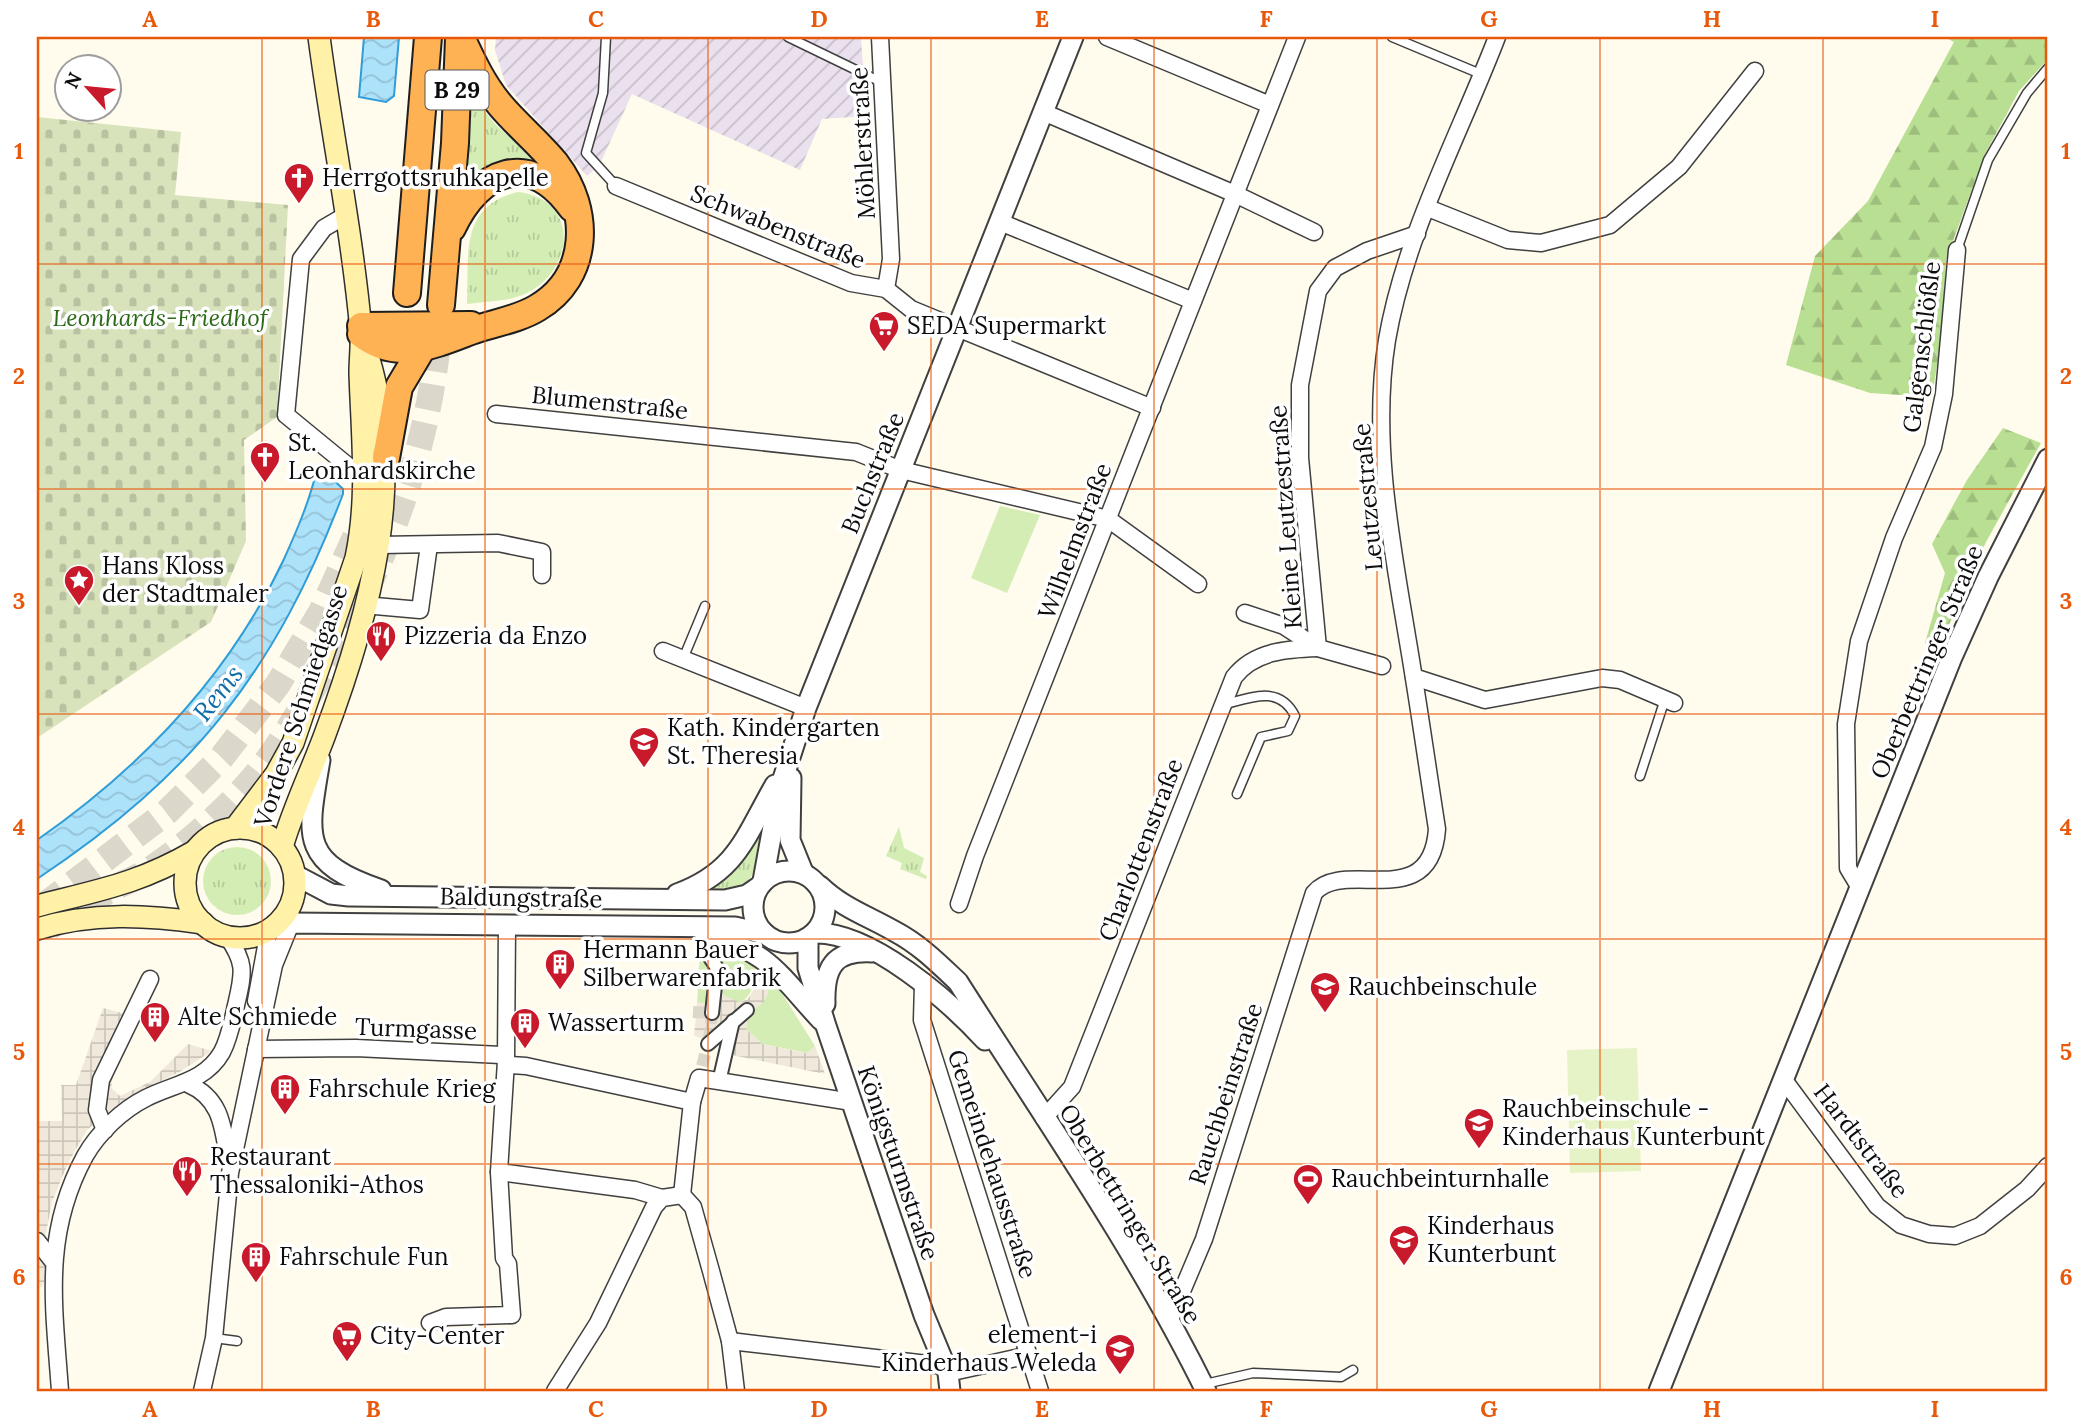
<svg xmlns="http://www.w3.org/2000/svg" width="2085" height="1428" font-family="Lora,serif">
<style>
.industrial{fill:url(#industrial-furrows)}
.grass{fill:url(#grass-tufts)}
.forest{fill:url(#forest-firs)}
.cemetery{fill:url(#cemetery-stones)}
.park{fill:#d4edb4}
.pitch{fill:#e6f3c6}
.plaza{fill:url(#plaza-grid)}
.water{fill:url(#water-waves);stroke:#2f9dd8;stroke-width:2}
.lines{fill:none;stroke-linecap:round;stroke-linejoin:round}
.pedestrian-tunnel{stroke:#dbd7cb;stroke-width:12;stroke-dasharray:12 6;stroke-linecap:butt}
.trunk-tunnel{stroke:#dbd7cb;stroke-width:26;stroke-dasharray:26 13;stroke-linecap:butt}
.service-casing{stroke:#404040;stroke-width:11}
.pedestrian-casing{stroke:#404040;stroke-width:16}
.minor-casing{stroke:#404040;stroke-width:19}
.tertiary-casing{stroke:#404040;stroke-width:23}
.secondary-casing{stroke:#2f2f2f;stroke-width:24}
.trunk-casing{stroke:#1e1e1e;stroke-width:30}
.service{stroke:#fff;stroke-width:8}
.pedestrian{stroke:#fff;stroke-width:12}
.minor{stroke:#fff;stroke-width:16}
.tertiary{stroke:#fff;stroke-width:19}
.secondary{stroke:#fff1a8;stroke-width:21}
.trunk{stroke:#ffb254;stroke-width:26}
.grid{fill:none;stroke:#e8590c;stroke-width:2;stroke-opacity:0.55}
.labels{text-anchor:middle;stroke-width:7;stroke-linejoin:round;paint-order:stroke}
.shield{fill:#fff;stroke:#565656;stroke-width:2}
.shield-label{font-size:23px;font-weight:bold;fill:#0d0d0d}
.street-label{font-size:24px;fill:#0d0d0d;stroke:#fff}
.poi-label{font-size:24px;fill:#0d0d0d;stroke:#fff;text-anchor:start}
.park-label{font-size:24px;font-style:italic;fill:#2d6a18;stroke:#fff}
.water-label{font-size:26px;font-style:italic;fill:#0d6ca8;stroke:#fff}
.neatline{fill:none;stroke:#e8590c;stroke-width:2.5}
.grid-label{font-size:23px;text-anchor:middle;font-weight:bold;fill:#e8590c}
</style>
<defs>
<pattern id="industrial-furrows" width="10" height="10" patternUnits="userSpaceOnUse" patternTransform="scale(1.75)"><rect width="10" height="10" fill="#ebe0ed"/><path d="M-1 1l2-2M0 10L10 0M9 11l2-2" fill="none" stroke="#c8bfca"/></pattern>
<pattern id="grass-tufts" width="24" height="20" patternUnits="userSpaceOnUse" patternTransform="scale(1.75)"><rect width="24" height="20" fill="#d4edb4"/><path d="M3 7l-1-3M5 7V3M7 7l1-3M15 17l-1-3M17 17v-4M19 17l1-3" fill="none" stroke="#b5ca9a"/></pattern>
<pattern id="forest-firs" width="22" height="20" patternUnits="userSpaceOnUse" patternTransform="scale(1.75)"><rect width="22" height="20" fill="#b8df92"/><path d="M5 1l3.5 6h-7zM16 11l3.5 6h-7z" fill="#9dbe7d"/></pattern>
<pattern id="cemetery-stones" width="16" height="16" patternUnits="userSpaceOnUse" patternTransform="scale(1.75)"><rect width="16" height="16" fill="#d8e3bc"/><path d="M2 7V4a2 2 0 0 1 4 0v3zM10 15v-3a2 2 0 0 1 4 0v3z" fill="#b8c2a0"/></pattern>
<pattern id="plaza-grid" width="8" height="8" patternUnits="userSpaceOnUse" patternTransform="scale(1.75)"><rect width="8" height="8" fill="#f0e9db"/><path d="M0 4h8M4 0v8" fill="none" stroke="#cdc7bb"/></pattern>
<pattern id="water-waves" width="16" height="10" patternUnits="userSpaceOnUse" patternTransform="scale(1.75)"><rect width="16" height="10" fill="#ade2fb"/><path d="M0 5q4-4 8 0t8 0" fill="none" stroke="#94c1d6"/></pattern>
</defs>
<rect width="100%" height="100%" fill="#fffbed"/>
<polygon class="industrial" points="496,37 861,37 866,116 822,119 800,170 632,94 599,166 587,176 506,85 495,50"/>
<g class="grass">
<polygon points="473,96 495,124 537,162 535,167 490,168 478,174 471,169 465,176"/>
<path d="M 518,192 C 575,198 577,261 534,289 C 515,302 489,301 467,304 C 469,255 459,206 518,192 Z"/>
<polygon points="899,827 904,848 924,858 920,872 927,876 926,879 900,869 902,863 886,856"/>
<path d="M 762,828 C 752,874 763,887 707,893 L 706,889 Z"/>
<circle cx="237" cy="881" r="34"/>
</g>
<g class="forest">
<polygon points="1944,37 2048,37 2048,59 2019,91 1985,154 1946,260 1942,333 1932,397 1870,393 1786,365 1815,256 1868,201 1954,42"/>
<polygon points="2003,428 2041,443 1986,542 1939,647 1925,643 1945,573 1932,544 1967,480"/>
</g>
<polygon class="cemetery" points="37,117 181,132 175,195 288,205 277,417 244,440 246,541 211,622 37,738"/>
<g class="park">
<polygon points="1000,506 1040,515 1007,593 971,578"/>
<path d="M 710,943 L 741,951 L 771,976 L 815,1046 L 808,1053 L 762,1044 L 746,1029 L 748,1014 L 769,984 L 766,977 L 753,978 C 755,999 732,1014 722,993 C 716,982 713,962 708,949 Z"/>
<polygon points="700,953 714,967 710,1004 697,1003"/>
</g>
<polygon class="pitch" points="1637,1048 1641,1171 1570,1173 1567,1050"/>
<g class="plaza">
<polygon points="766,977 768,993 764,1002 748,1014 746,1029 762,1044 807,1053 815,1046 825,1074 722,1053 724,1044 694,1036 697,1003 710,1004 720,982 722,995 740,1002 748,999 754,989 753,978"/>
<polygon points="103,1008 138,1017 116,1061 111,1088 120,1096 150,1082 188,1044 212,1051 181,1071 121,1102 87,1130 68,1163 52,1202 45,1238 52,1260 42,1287 37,1288 37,1121 62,1121 61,1085 76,1085"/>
</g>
<g class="water">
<polygon points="364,37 399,37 394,96 386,102 359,97"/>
<path d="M 317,469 L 322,469 L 343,489 L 343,494 C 276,670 195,774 37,879 L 37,840 C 142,767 229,676 284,559 C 297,530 310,500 317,469 Z"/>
</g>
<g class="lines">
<g class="pedestrian-tunnel">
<polyline points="693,1012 712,1013 709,1040"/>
<polyline points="702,1066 708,1044"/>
</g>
<g class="trunk-tunnel">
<polyline points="42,907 167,812 222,757 278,684 321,612 355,537"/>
<path d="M 51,926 C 71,917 87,905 105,893 C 117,885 131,881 143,874 C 181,850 217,818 247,785 C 273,757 293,721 313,689 C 383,573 429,457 440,322"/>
</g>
<g class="service-casing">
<g id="service">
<polyline points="606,37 603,93 586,153 616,186"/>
<polyline points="788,37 883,83"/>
<polyline points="1392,37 1483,75"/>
<polyline points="1957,250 1988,160 2027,93 2048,68"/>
<polyline points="683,659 705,606"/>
<path d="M 1222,705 C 1250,698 1279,684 1295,716 L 1288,731 L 1261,737 L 1237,794"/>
<polyline points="1640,776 1665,699"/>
<polyline points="214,1338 237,1341"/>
<polyline points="1205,1384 1253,1373 1341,1377 1353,1370"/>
</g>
</g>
<g class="pedestrian-casing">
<g id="pedestrian">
<polyline points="706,942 705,950 717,968 712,1013"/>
<polyline points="708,1044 747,1010"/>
<polyline points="719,1082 733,1021"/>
</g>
</g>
<g class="minor-casing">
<g id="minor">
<polyline points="880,37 891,259 886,289"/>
<polyline points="1107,37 1270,105"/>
<polyline points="1043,112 1235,194 1314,232"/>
<polyline points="616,186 851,283 886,289 911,309 1152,408"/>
<polyline points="1428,208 1508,240 1541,243 1610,225 1679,167 1755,71"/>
<polyline points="348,214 324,228 301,259 286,415 364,479"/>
<polyline points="1000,222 1193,301"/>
<polyline points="496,414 856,452 901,470 1108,519 1198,584"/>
<polyline points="379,545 498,543 542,552 542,575"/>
<polyline points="364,605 420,610 429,545"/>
<polyline points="1245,613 1284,626 1318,648 1382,666"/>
<polyline points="663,651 806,708"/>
<polyline points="1414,677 1485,700 1602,678 1620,680 1674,703"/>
<polyline points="1860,888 1848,868 1846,724 1859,641 1894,538 1933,447 1944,394 1957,250"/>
<polyline points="959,904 975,856 1297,37"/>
<polyline points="923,984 922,1020 1040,1391"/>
<polyline points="256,1001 269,930"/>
<polyline points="256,1049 356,1048 501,1055 510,1065 526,1066 692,1102"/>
<polyline points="1784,1080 1877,1206 1901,1225 1929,1234 1955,1236 1980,1226 2027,1189 2048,1166"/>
<path d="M 188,1084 C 223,1099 223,1130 229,1163"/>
<path d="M 1044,1118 L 1072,1087 L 1234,677 C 1254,651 1287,649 1318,648 L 1300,458 L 1300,385 L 1318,291 L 1335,268 L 1367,251 L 1417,234"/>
<polyline points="105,1130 97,1110 101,1080 150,979"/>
<polyline points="499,1172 635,1190 662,1198"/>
<polyline points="682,1195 692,1102 699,1078 852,1102"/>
<polyline points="682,1195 693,1207 711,1271 730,1341 736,1391"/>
<polyline points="37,1241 52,1260"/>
<path d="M 1169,1322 L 1204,1239 L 1314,893 C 1344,857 1431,915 1437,829 C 1427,765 1418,700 1407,636 C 1391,540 1371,438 1387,340 C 1405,235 1459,136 1497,37"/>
<polyline points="430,1323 446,1317 512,1315 508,1264 504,1258 499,1172 506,1061 507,924"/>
<polyline points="730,1341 936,1365"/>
<polyline points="948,1373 1029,1355"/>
<path d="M 60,1391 C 54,1306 42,1235 85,1156 C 98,1133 122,1110 146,1098 C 173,1084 205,1082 222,1052 C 230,1037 233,1018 237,1001 C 244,971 245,962 227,936"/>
<polyline points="202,1391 214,1338 230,1173 274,965 291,923"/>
<polyline points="555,1391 598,1323 654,1207 662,1198 682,1195"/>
</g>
</g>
<g class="tertiary-casing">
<g id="tertiary">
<path d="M 320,760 C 307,837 299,862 381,890"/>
<polyline points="791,778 790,840 803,872"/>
<circle cx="789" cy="907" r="36"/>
<polyline points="295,875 331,894 349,896 725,900 747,895 757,888"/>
<polyline points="763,881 780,788 806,708 1073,37"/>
<path d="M 820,886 C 843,908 868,916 894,931 C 919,944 938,963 958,982 C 1043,1116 1136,1249 1206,1391"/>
<path d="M 677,894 C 737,872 745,837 775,785"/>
<polyline points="275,925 291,923 735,927 765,934"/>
<path d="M 815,933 C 871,932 948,1000 985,1040"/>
<path d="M 705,936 C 766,947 781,977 821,1020"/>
<polyline points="808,939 808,968 826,1026 924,1315 948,1373 950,1391"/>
<path d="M 825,1004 C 824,968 833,950 872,952"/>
<polyline points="1659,1391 1952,657 1988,577 2048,459"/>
</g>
</g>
<g class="secondary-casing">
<g id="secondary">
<path d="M 235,828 L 276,774 L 293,743 L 356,558 C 369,496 362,436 360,373 C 360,359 362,345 361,331 C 352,232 332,135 319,37"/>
<circle cx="240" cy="883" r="55"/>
<path d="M 282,847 C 293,809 310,774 324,737 C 369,617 407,483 368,356"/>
<path d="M 37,906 C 99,890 138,884 195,851"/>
<path d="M 37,929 C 92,912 146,915 203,923"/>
</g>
</g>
<g class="trunk-casing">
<g id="trunk">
<path d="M 452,228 C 479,171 529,148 572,208"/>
<polyline points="407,293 428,37"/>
<polyline points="441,305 455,143 459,38"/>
<polyline points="361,326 471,325"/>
<path d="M 361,334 C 397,362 434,345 471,331 C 493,323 517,320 537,308 C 590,277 591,210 556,164 C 539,143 518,126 501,106 C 483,85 472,61 461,37"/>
<polyline points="386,458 399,387 421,350"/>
</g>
</g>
<use href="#service" class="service"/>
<use href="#pedestrian" class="pedestrian"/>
<use href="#minor" class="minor"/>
<use href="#tertiary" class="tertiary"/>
<use href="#secondary" class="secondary"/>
<use href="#trunk" class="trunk"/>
</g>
<path class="grid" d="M 262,37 L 262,1391M 485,37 L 485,1391M 708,37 L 708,1391M 931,37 L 931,1391M 1154,37 L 1154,1391M 1377,37 L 1377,1391M 1600,37 L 1600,1391M 1823,37 L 1823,1391M 37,264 L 2048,264M 37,489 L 2048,489M 37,714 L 2048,714M 37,939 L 2048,939M 37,1164 L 2048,1164"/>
<defs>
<g id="church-pin" transform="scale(1.575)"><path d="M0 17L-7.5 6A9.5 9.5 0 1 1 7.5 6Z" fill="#c81a2b" stroke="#fff"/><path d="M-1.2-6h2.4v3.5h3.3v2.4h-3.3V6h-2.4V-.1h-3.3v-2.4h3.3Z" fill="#fff"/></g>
<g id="supermarket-pin" transform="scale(1.575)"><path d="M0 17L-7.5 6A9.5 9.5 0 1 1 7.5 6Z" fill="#c81a2b" stroke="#fff"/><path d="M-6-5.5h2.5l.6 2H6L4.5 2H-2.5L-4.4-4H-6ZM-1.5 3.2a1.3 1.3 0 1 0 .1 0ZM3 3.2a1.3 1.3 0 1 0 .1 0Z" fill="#fff"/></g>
<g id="sight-pin" transform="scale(1.575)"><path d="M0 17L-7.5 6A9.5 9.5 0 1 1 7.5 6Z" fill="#c81a2b" stroke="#fff"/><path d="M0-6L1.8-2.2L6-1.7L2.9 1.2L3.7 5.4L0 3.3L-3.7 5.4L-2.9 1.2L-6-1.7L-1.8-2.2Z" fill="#fff"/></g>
<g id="restaurant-pin" transform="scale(1.575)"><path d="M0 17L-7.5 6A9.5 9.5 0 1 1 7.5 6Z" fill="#c81a2b" stroke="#fff"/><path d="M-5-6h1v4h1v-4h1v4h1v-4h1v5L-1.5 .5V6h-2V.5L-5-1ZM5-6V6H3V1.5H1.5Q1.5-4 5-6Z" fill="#fff"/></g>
<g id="school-pin" transform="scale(1.575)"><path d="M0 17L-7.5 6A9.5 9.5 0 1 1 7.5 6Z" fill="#c81a2b" stroke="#fff"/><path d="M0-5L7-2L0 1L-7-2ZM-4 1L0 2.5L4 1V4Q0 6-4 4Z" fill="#fff"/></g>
<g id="building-pin" transform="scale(1.575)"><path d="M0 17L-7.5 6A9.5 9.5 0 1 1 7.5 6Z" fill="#c81a2b" stroke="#fff"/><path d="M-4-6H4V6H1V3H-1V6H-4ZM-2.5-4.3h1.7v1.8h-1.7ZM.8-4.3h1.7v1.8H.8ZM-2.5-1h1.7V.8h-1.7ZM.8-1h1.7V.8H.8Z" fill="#fff"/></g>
<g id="stadium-pin" transform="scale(1.575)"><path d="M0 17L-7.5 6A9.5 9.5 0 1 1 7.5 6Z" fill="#c81a2b" stroke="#fff"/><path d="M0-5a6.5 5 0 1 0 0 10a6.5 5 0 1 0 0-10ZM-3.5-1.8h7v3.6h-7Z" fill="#fff"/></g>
</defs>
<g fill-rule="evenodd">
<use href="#church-pin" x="299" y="178"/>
<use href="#supermarket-pin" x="884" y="326"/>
<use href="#church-pin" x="265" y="457"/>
<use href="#sight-pin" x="79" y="580"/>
<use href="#restaurant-pin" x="381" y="636"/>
<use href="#school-pin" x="644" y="742"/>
<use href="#building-pin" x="560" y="964"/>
<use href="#school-pin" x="1325" y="987"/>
<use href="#building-pin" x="155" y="1017"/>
<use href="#building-pin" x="525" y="1023"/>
<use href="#building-pin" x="285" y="1089"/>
<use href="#school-pin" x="1479" y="1123"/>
<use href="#restaurant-pin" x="187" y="1171"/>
<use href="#stadium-pin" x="1308" y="1179"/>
<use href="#school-pin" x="1404" y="1240"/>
<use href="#building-pin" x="256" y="1257"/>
<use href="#supermarket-pin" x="347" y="1336"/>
<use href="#school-pin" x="1120" y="1349"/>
</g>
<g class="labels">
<rect class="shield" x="425.5" y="70.5" width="63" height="39" rx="5"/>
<g class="shield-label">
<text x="457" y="98">B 29</text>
</g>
<g class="street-label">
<text transform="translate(863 143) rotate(-93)" y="8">Möhlerstraße</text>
<text transform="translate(778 227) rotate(22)" y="8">Schwabenstraße</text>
<text transform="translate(1922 347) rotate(-83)" y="8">Galgenschlößle</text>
<text transform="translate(610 403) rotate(6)" y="8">Blumenstraße</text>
<text transform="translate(873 473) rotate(-68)" y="8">Buchstraße</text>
<text transform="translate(1368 497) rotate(-95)" y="8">Leutzestraße</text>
<text transform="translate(1286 517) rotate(-94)" y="8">Kleine Leutzestraße</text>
<text transform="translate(1075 541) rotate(-69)" y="8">Wilhelmstraße</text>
<text transform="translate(1927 662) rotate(-67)" y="8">Oberbettringer Straße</text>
<text transform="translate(301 706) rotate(-72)" y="8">Vordere Schmiedgasse</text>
<text transform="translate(1141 850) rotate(-69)" y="8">Charlottenstraße</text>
<text transform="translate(521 898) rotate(1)" y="8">Baldungstraße</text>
<text transform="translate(416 1029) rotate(2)" y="8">Turmgasse</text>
<text transform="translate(1226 1094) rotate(-72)" y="8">Rauchbeinstraße</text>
<text transform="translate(1861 1141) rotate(52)" y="8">Hardtstraße</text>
<text transform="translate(898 1163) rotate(71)" y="8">Königsturmstraße</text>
<text transform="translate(992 1164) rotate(72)" y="8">Gemeindehausstraße</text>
<text transform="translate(1130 1214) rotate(59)" y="8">Oberbettringer Straße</text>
</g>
<g class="poi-label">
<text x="322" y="186">Herrgottsruhkapelle</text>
<text x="907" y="334">SEDA Supermarkt</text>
<text x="288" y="451">St.<tspan x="288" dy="28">Leonhardskirche</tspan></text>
<text x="102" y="574">Hans Kloss<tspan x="102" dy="28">der Stadtmaler</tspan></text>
<text x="404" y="644">Pizzeria da Enzo</text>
<text x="667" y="736">Kath. Kindergarten<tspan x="667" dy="28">St. Theresia</tspan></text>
<text x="583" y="958">Hermann Bauer<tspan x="583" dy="28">Silberwarenfabrik</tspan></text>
<text x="1348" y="995">Rauchbeinschule</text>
<text x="178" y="1025">Alte Schmiede</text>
<text x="548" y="1031">Wasserturm</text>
<text x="308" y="1097">Fahrschule Krieg</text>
<text x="1502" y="1117">Rauchbeinschule -<tspan x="1502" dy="28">Kinderhaus Kunterbunt</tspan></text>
<text x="210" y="1165">Restaurant<tspan x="210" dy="28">Thessaloniki-Athos</tspan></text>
<text x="1331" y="1187">Rauchbeinturnhalle</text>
<text x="1427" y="1234">Kinderhaus<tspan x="1427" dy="28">Kunterbunt</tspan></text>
<text x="279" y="1265">Fahrschule Fun</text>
<text x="1097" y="1343" text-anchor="end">element-i<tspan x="1097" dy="28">Kinderhaus Weleda</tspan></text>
<text x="370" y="1344">City-Center</text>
</g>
<g class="park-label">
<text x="160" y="326">Leonhards-Friedhof</text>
</g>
<g class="water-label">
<text transform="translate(218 693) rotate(-52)" y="9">Rems</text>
</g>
</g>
<rect width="2085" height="1428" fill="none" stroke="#ffffff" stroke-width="77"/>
<g transform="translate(88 88) rotate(297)"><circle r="33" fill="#ffffff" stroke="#9e9e9e" stroke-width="2"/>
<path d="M0-5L12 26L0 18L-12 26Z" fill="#c81a2b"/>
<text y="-10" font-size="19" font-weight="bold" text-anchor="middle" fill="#0d0d0d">N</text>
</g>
<rect x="38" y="38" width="2008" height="1352" class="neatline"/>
<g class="grid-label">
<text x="150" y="27">A</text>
<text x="373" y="27">B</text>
<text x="596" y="27">C</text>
<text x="819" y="27">D</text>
<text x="1042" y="27">E</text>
<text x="1266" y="27">F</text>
<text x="1489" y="27">G</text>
<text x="1712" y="27">H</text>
<text x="1935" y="27">I</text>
<text x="19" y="159">1</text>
<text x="2066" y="159">1</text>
<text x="19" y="384">2</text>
<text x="2066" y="384">2</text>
<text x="19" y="609">3</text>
<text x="2066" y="609">3</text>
<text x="19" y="835">4</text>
<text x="2066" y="835">4</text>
<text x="19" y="1060">5</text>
<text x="2066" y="1060">5</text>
<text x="19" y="1285">6</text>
<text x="2066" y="1285">6</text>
<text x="150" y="1417">A</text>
<text x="373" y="1417">B</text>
<text x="596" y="1417">C</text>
<text x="819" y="1417">D</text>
<text x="1042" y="1417">E</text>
<text x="1266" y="1417">F</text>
<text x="1489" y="1417">G</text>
<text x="1712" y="1417">H</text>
<text x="1935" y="1417">I</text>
</g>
</svg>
